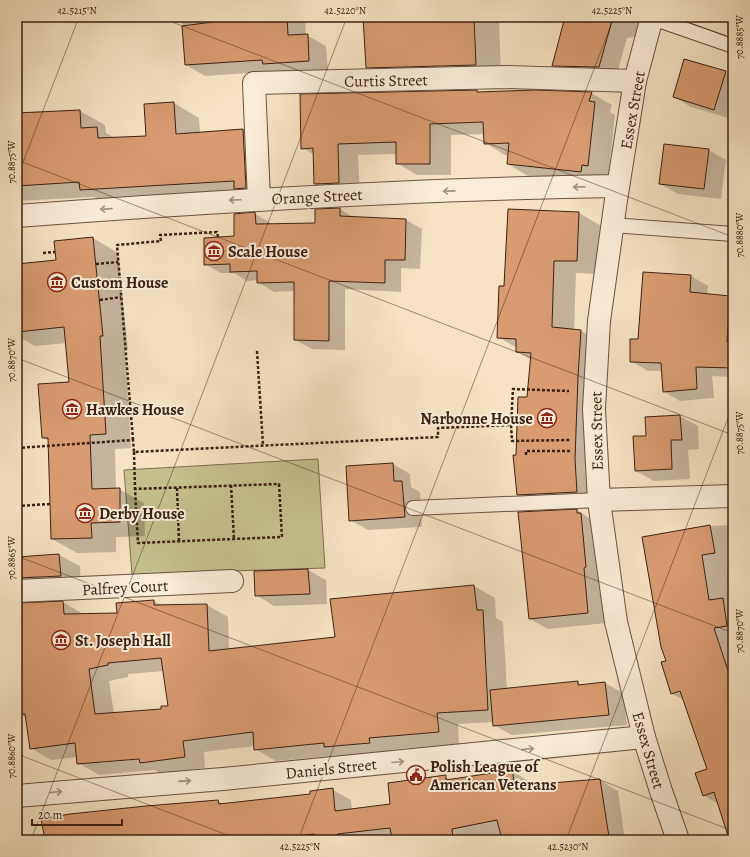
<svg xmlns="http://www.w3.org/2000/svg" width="750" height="857" font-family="Alegreya,serif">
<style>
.green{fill:#c4c18f;stroke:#807050}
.shadow{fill:#0003;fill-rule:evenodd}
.building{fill:#d89b72;stroke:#3c2012;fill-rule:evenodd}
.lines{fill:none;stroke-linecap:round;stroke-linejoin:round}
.service-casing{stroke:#6b513e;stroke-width:16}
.minor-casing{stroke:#6b513e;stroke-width:24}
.tertiary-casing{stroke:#6b513e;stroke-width:24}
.path{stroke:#3c2012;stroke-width:2.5;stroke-dasharray:3 2;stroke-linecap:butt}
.service{stroke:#faedd8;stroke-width:14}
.minor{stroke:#faedd8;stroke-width:22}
.tertiary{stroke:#faedd8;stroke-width:22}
.oneway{stroke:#a4917f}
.ticks{fill:none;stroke:#3c2012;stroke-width:1;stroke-opacity:0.45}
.labels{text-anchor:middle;stroke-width:4;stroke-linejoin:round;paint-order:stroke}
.street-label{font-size:16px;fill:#3c2012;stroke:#faedd8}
.poi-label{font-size:16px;font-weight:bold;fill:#3c2012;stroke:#faedd8;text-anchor:start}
.neatline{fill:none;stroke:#3c2012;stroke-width:1.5}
.ticks-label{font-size:10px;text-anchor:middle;fill:#3c2012}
</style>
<rect width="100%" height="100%" fill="#f7e3c3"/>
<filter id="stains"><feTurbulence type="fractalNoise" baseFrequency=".005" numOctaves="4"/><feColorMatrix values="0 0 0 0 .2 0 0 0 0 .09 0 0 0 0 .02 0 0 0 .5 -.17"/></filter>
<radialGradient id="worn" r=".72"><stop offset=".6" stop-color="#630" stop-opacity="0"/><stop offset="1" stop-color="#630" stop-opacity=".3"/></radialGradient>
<path class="green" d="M 318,459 L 325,568 C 260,570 196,572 132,575 L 124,470 Z"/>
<g class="shadow">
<polygon points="182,17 305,17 306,35 326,46 328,72 283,75 276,71 205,76 186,65"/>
<polygon points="364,17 499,17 501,79 392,82 366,67"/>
<polygon points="566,17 637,17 643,23 639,36 627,38 616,77 570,76 553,65"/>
<polygon points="725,72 733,77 732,119 691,107 674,97"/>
<polygon points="591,93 612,105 610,112 615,115 608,177 602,184 528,176 508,164 509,155 505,155 485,143 484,134 451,135 451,175 417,175 397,163 397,154 358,155 360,194 336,195 315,184 315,155 302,148"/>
<polygon points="174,103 199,118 200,133 243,130 269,145 271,202 106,204 94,197 17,201 17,114 80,111 105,125 106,133 115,138 147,137"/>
<polygon points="708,150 726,160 721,199 678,194 660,184"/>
<polygon points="340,209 355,218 406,220 422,229 420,269 401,268 401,292 345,289 345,350 312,349 295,340 295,291 274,292 258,282 258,280 247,281 234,273 221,273 205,264 235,237 255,214 271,223 271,225 316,224"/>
<polygon points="509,210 579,213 601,226 599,274 576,273 574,330 581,331 603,343 599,505 540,507 518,494 517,456 528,398 531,360 517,351 517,348 498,337 505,287"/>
<polygon points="93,238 118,253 128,350 125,350 131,448 115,449 116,489 119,489 144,503 145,536 116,537 116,552 77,553 52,539 49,441 43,438 71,383 67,343 35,346 17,336 17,265 57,261 55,242"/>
<polygon points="691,276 708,286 707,295 733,298 733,377 712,376 714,398 680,401 663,391 662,371 648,371 631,361 639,340"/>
<polygon points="680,416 698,426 699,449 688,450 690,479 654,481 636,471 647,436"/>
<polygon points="393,464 410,474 411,487 420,492 422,527 368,530 350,520"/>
<polygon points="577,510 594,521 606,623 548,629 530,619"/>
<polygon points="733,525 733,840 730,840 719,804 703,795 708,770 684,700 672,694 668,661 710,526"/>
<path d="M 59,555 L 80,566 L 81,588 L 26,597 L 25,604 L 63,602 L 83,614 L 118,614 L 154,601 L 163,606 L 207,605 L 228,617 L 229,650 L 336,638 L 332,600 L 474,586 L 495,598 L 496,618 L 503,622 L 507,690 L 577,682 L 584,686 L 605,683 L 623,693 L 627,725 L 512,735 L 494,725 L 494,722 L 458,724 L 459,744 L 389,750 L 390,755 L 346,758 L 341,755 L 276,761 L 255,749 L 255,746 L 204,752 L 205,768 L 161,774 L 155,770 L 99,775 L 78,763 L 78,757 L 51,760 L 31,748 L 26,717 L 20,714 L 17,689 L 17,558 ZM 164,671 L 169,707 L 162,710 L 114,714 L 109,681 L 128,677 L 128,674 ZM 144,757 L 144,759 L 96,763 L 96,761 Z"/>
<polygon points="308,570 326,580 327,604 274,606 256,595"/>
<polygon points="512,771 530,782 531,786 600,780 618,791 625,840 46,840 218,801 224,805 312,795 333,790 351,800 352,810 391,805 445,777 452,780"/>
</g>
<g class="building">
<polygon points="213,17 287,17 288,35 308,34 309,61 263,64 262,60 185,65 182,26 213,22"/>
<polygon points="363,17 474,17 476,65 366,68"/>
<polygon points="565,17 613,17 599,67 552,66"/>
<polygon points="684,59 726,71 714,110 673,97"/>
<polygon points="477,90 477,92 536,90 592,92 589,101 595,102 588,166 582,165 581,172 507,164 509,143 484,144 483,122 430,124 430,164 396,164 396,142 338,144 339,183 314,184 313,148 301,149 300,94"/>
<polygon points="174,102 176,134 243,129 246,188 234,189 234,181 80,190 79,182 17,186 17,113 80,110 81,128 97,127 98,138 146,136 144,104"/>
<polygon points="664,144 709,149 704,189 659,184"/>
<polygon points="340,208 340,216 406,219 405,260 385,260 385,283 329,281 329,341 294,340 294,282 257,283 257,271 230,272 230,264 204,265 204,238 234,236 234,214 255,212 256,224 315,223 315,209"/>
<polygon points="508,209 579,212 577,261 554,261 552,327 581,330 578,377 575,459 577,492 517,495 513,455 516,455 518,397 527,397 531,353 516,352 516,339 497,338 499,286 504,286"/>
<polygon points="93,237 103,336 100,336 106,434 90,435 92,489 120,488 120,522 91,523 92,538 51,539 48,438 42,438 38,384 69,382 64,327 17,332 17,264 56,260 54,241"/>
<polygon points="643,272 691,275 690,292 730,296 727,342 733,342 733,368 696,367 697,389 663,392 661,363 630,362 630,339 638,339"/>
<polygon points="680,415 682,440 671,440 672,469 635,471 633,436 646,436 645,417"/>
<polygon points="393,463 394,481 402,481 405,517 349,521 346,466"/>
<polygon points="577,509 577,513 581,513 586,567 584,568 588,613 529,619 518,512"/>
<polygon points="710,525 715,553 702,555 709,600 723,598 727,626 714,628 733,686 733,835 728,836 714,792 703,796 695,773 707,769 680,691 671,694 661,662 666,661 661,647 642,537"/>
<polygon points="59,554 61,576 17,578 17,557"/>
<polygon points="308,569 310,594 255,596 254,571"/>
<path d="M 474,585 L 477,610 L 483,610 L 488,710 L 437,713 L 439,732 L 369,738 L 370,743 L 324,747 L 324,743 L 254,750 L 253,732 L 183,741 L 185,757 L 140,763 L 139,759 L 77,764 L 75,743 L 30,749 L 25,714 L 19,714 L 17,697 L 17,603 L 63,601 L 64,614 L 117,613 L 116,603 L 154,600 L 154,605 L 207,604 L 209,651 L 335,637 L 330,599 ZM 161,658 L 168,706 L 161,706 L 161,709 L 95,714 L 89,669 L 108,665 L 108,663 Z"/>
<polygon points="578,681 578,685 605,682 609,715 493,726 490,690"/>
<polygon points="512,770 515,786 600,779 609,837 578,840 502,840 497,820 452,829 453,840 392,840 390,828 337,834 338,840 314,840 314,834 264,840 45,840 41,819 70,814 146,806 218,800 219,804 310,794 310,791 333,788 335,811 390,804 388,783 446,775 446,780"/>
</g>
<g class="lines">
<g class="service-casing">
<g id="service">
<polyline points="652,18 733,46"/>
<polyline points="612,225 733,234"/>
<polyline points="413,508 599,500"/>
</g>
</g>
<g class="minor-casing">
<g id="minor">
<polyline points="259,200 254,83 506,77 635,81"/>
<path d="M 17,216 C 217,201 417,189 618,186"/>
<polyline points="17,591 232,581"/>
<polyline points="17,796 223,779 644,737"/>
</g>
</g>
<g class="tertiary-casing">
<g id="tertiary">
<polyline points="652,17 635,81 616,200 599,321 594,409 599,501 616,622 644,737 661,791 678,840"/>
<polyline points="599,500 733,496"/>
</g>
</g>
<g class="path">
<polyline points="43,253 55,252"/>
<polyline points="96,264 118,262"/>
<polyline points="100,300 121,297"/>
<polyline points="257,351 263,445"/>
<polyline points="511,425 513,389 569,391"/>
<polyline points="133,440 117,245 161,241 160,235 217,232 218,237"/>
<polyline points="17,448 133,440 134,452 438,437 438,428 511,425 512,441 570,440"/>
<polyline points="134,452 135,489"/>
<polyline points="526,455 526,451 570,451"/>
<polygon points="279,484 282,537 138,543 135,489"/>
<polyline points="231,485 234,539"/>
<polyline points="177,488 179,541"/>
<polyline points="17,506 50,504"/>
</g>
<use href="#service" class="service"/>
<use href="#minor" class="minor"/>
<use href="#tertiary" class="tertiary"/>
</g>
<defs><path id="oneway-shaft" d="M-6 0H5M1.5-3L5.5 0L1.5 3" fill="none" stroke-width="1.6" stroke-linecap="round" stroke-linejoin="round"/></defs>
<g class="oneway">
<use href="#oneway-shaft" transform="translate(579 187) rotate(178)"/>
<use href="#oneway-shaft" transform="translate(449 191) rotate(179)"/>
<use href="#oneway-shaft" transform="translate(235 200) rotate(178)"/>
<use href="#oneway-shaft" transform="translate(106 209) rotate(176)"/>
<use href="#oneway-shaft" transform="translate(528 749) rotate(-6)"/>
<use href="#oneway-shaft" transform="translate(398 762) rotate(-5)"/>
<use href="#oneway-shaft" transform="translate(185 781) rotate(-4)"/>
<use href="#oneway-shaft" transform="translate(56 792) rotate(-5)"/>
</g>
<path class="ticks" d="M 159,17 L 733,237M 675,17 L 733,39M 17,160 L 733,435M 17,178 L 79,17M 17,358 L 733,633M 17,556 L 733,831M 17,754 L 240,840M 31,840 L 347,17M 298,840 L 614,17M 566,840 L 733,405"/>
<defs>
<g id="museum-ring" transform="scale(1)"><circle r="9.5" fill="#faedd8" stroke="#8f2418" stroke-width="1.5"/><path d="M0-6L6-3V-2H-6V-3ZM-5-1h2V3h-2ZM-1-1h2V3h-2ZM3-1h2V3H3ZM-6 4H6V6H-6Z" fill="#8f2418"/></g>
<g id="civic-ring" transform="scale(1)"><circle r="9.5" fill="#faedd8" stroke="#8f2418" stroke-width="1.5"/><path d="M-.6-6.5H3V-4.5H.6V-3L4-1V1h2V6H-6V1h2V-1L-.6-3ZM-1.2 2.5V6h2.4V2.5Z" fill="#8f2418"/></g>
</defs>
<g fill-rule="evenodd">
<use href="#museum-ring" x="214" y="251"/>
<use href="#museum-ring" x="57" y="282"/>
<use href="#museum-ring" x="72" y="409"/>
<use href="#museum-ring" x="547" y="418"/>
<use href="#museum-ring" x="85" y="513"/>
<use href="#museum-ring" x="61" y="640"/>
<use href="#civic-ring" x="416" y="775"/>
</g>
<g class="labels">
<g class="street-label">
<text transform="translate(386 80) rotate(-1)" y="6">Curtis Street</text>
<text transform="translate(632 110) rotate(-80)" y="6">Essex Street</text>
<text transform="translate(317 196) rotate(-3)" y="6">Orange Street</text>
<text transform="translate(596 431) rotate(-91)" y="6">Essex Street</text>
<text transform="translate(125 587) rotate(-3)" y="6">Palfrey Court</text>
<text transform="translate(649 750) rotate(74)" y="6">Essex Street</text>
<text transform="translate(331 768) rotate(-6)" y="6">Daniels Street</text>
</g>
<g class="poi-label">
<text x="228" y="257">Scale House</text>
<text x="71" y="288">Custom House</text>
<text x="86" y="415">Hawkes House</text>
<text x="533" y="424" text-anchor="end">Narbonne House</text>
<text x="99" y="519">Derby House</text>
<text x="75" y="646">St. Joseph Hall</text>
<text x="430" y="772">Polish League of<tspan x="430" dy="18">American Veterans</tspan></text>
</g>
</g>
<rect width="750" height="857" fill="none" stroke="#f7e3c3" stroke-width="44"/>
<path d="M32 819v6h90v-6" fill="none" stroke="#3c2012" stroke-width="2"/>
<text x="38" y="819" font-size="12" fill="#3c2012" stroke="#faedd8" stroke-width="3" paint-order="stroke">20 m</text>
<rect x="22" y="22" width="706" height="813" class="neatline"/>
<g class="ticks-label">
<text x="77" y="14">42.5215°N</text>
<text x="345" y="14">42.5220°N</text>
<text x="612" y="14">42.5225°N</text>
<text transform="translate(739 37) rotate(-90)" y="4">70.8885°W</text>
<text transform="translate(11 162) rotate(-90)" y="4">70.8875°W</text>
<text transform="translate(739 235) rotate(-90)" y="4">70.8880°W</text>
<text transform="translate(11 360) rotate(-90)" y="4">70.8870°W</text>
<text transform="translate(739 433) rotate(-90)" y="4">70.8875°W</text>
<text transform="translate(11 558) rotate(-90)" y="4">70.8865°W</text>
<text transform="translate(739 631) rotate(-90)" y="4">70.8870°W</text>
<text transform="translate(11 756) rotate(-90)" y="4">70.8860°W</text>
<text x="300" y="850">42.5225°N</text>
<text x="568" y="850">42.5230°N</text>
</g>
<rect width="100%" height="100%" filter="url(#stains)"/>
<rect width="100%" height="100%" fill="url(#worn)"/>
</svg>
